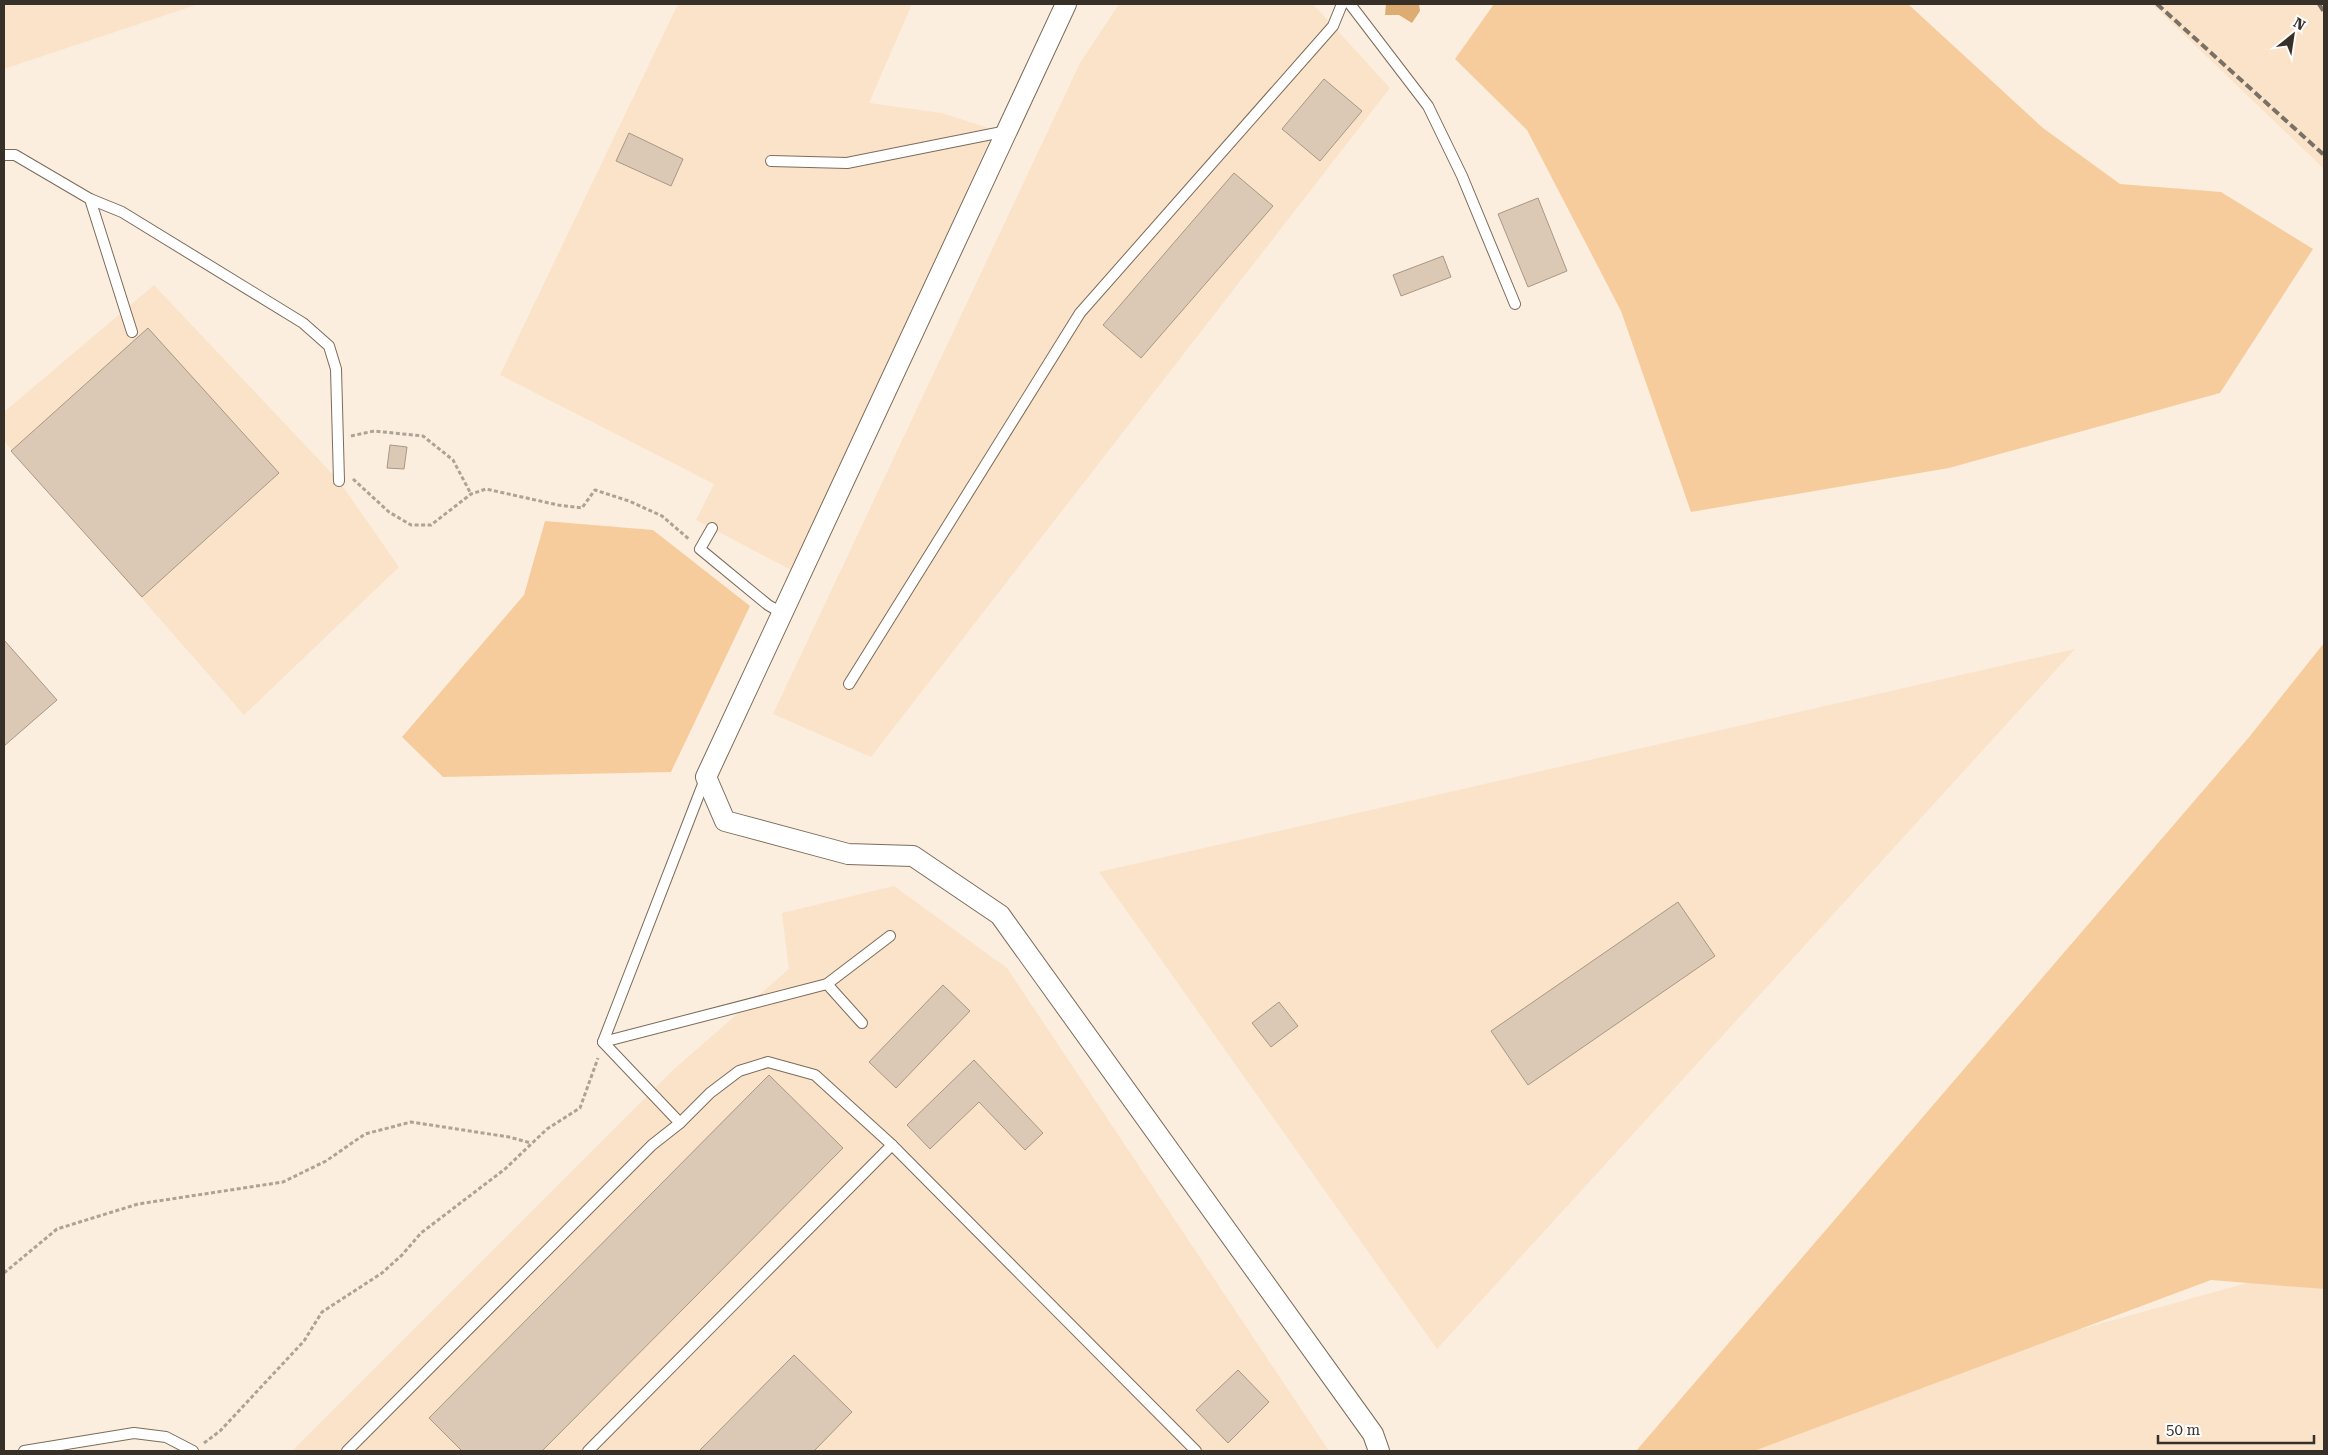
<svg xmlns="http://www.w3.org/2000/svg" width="2328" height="1455" font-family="'Roboto Serif',serif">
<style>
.built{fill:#fae3c9}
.green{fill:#f7cc9c}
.water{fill:#ddac72}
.building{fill:#dbc9b6;stroke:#a89784}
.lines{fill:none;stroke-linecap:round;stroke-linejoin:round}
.lane-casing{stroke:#7c6c5a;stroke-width:12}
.street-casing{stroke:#7c6c5a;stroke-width:22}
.path{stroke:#aea296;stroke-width:3;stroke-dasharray:4 2.5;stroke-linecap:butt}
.lane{stroke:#fff;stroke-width:10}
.street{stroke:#fff;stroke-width:20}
.rail{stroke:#797066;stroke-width:4;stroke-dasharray:8 4;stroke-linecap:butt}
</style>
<rect width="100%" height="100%" fill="#fceede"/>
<g class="built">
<polygon points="4,4 199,4 4,69"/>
<polygon points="678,4 912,4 869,103 942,113 994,130 795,572 696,520 714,484 500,375"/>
<polygon points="1119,4 1313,4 1390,88 871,757 773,714 1080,63"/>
<polygon points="2152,4 2324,4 2324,169"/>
<polygon points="154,285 339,481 399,567 244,715 4,441 4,412"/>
<polygon points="2075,649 1437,1349 1099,872"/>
<polygon points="894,886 1007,968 1329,1451 292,1451 674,1069 789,969 782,913"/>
<polygon points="2258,1280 2324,1289 2324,1451 1639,1451"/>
</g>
<g class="green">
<polygon points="1494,4 1908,4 2043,128 2120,184 2221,192 2313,249 2220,393 1949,468 1691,512 1621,311 1527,130 1455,59"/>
<polygon points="545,521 653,530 750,606 671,772 443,777 402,737 524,595"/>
<polygon points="2324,643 2324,1289 2211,1280 1754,1451 1636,1451 2250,736"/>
</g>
<polygon class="water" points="1386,4 1419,4 1420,11 1412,23 1399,15 1385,15"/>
<g class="building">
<polygon points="1324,79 1362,111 1320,161 1282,129"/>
<polygon points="629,133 683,159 671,186 616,161"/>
<polygon points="1234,173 1273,206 1141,358 1103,325"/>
<polygon points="1538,198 1567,271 1528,287 1498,214"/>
<polygon points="1443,256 1451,277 1401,296 1393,275"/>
<polygon points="148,328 279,473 142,597 11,451"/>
<polygon points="390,445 407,447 404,469 387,468"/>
<polygon points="4,640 57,700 4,746"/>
<polygon points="1678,902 1715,956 1528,1085 1491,1031"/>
<polygon points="943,985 970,1011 896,1088 869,1062"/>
<polygon points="1279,1002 1298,1026 1271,1047 1252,1023"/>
<polygon points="974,1060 1043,1133 1025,1150 979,1102 930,1149 907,1125"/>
<polygon points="769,1075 843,1148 542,1451 462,1451 429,1418"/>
<polygon points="794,1355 852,1412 814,1451 699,1451"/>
<polygon points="1238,1370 1269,1402 1228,1443 1196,1410"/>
</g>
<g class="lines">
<g class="lane-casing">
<g id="lane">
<polyline points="1350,4 1428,106 1462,176 1515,304"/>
<polyline points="4,155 15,155 90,199 132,332"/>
<polyline points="771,161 847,163 1007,131"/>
<polyline points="90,199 122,212 303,323 329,346 336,369 339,481"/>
<polyline points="712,528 700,549 768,605 782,613"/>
<polyline points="849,684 1080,313 1333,26 1342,4"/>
<polyline points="827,984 862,1023"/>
<polyline points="603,1042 827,984 890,936"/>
<polyline points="892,1145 1196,1451"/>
<polyline points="24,1451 134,1433 166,1437 193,1451"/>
<polyline points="347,1451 652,1145 680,1123"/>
<polyline points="588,1451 892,1145 815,1075 768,1062 739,1071 710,1093 680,1123 603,1042 705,779"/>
</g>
</g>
<g class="street-casing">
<polyline id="street" points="1066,4 706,777 725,821 848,854 913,856 1000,915 1373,1434 1379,1451"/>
</g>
<g class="path">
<polyline points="351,436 374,431 423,436 453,460 471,494"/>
<polyline points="353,479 389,512 411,525 431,525 471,494 486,489 558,505 582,508 595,490 629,501 662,516 690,540"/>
<polyline points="4,1273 57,1229 138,1204 283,1182 326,1161 365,1134 411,1122 509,1137 531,1143"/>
<polyline points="204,1443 220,1431 304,1341 322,1312 382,1273 402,1255 421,1233 505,1169 547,1129 580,1108 598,1058"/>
</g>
<use href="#lane" class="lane"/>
<use href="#street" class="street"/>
<g class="rail">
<polyline points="2157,4 2324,155"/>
<polyline points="2319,4 2324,12"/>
</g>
</g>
<rect width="2328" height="1455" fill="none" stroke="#373029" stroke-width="10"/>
<g transform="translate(2293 35) rotate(30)" stroke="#fdfdfd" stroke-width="4" paint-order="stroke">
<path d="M0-4L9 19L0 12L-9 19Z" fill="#373029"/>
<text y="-8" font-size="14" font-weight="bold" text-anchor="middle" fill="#373029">N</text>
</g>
<path d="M2158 1435v8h156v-8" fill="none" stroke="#373029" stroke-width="2.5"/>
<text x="2166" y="1435" font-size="15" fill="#373029" stroke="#fdfdfd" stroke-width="4" paint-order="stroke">50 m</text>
</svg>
